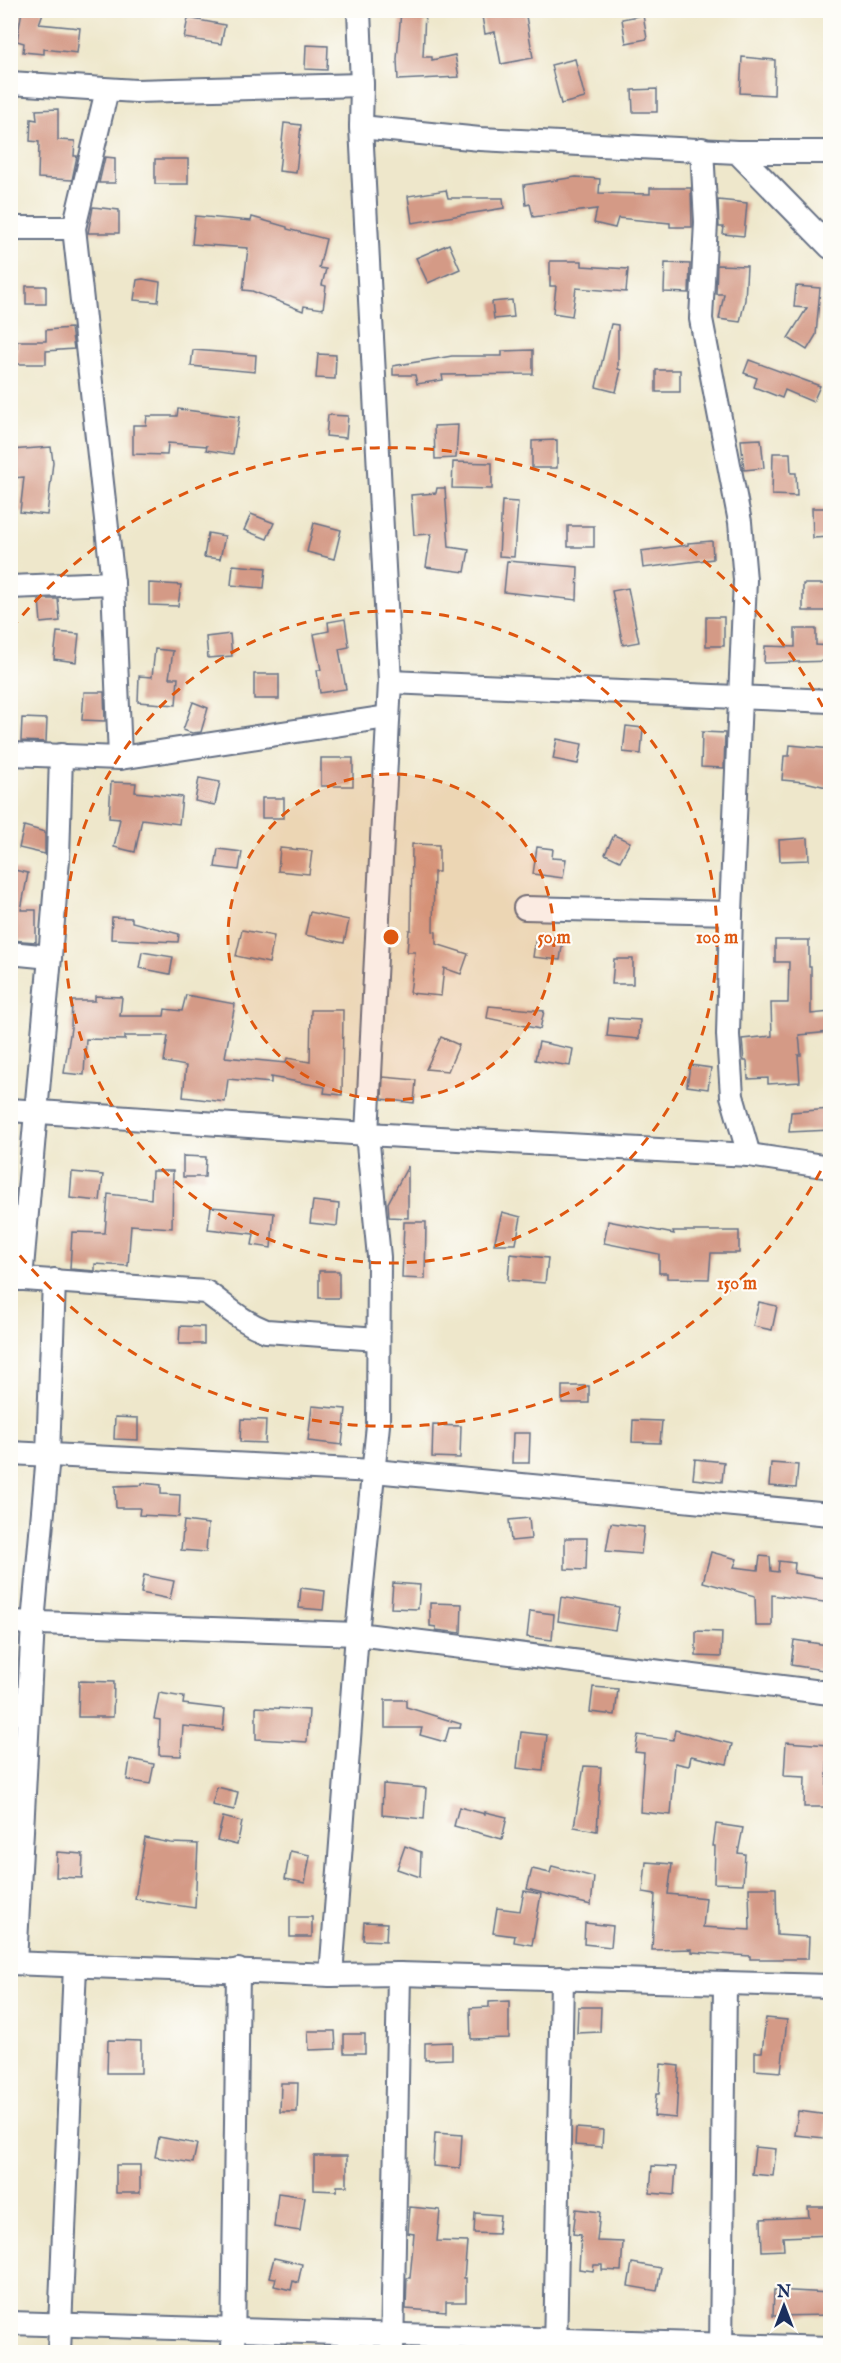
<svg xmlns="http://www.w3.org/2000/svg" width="841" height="2363" font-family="'IM FELL English',serif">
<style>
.building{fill:#d49a86}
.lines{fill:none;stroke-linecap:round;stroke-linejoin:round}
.minor-casing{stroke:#656f84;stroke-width:26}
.minor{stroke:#fff;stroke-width:22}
.ring{fill:none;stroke:#de5710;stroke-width:3;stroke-dasharray:10 8}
.centre{fill:#de5710;stroke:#fdfcf7;stroke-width:3}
.ring-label{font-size:18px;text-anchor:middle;font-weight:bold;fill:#de5710;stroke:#fdfcf7;stroke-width:4.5;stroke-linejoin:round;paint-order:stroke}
</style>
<rect width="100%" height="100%" fill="#fdfcf7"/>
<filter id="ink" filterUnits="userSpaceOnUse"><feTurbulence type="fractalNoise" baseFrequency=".0167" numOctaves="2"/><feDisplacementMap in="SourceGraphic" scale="12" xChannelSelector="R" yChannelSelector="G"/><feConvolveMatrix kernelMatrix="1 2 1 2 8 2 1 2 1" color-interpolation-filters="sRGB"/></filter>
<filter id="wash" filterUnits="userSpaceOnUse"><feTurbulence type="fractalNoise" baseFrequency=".008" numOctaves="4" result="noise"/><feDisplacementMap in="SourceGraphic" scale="24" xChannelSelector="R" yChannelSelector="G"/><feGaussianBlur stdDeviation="1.35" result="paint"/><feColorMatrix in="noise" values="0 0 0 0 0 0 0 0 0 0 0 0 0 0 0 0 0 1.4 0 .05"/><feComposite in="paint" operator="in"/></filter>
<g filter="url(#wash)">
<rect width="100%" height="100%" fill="#eee7cb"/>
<g id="blocks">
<g class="building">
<polygon points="22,10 44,10 39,24 80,28 77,53 44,49 44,54 23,52 24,43 17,41"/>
<polygon points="516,10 525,10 533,58 501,64 495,32 485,34 482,16"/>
<polygon points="401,11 425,13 423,57 432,57 432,60 455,55 459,77 398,80 397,59"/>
<polygon points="643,15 647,39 626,43 622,19"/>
<polygon points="188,18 225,25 221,44 184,38"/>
<polygon points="306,45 328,46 327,70 305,69"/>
<polygon points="742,57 775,60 774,95 740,93"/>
<polygon points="575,59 585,98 561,104 551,65"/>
<polygon points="657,89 657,112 633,112 632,90"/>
<polygon points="58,109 58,140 75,141 74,156 77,156 72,180 38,178 39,142 30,141 31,119 37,120 36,110"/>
<polygon points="284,123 301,125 296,173 279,171"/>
<polygon points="105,157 115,158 115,183 99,183"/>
<rect x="155" y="159" width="33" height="25"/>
<polygon points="576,177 600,179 599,193 650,194 650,188 691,188 692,227 670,227 670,223 618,218 615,228 594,223 597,209 533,217 530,204 526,205 524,185"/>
<polygon points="446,190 448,198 503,198 504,208 412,223 408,196"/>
<polygon points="718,200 747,203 744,236 723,234 724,227 719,227"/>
<polygon points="93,207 119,210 119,233 88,233"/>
<polygon points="195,216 251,221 252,217 287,227 287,229 326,239 319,268 326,269 322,285 326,286 323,309 304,306 303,311 252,291 243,290 248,248 192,244"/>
<polygon points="449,244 460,269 428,283 416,258"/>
<polygon points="550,261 582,261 582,266 628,269 626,292 576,288 572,316 553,313 556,286 550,286"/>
<polygon points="665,263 690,264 689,293 664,292"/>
<polygon points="717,265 747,266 745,300 740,322 719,319 724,294 716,294"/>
<polygon points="143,279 160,282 158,302 134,300 137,280"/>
<rect x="26" y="286" width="20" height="18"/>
<polygon points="796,286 820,288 816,335 807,350 788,338 807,308 794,307"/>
<polygon points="512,300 514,317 494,319 492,302"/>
<polygon points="611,324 618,325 618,369 621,370 616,392 596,387"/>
<polygon points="71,328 74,349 46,351 46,364 17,364 17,341 46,341 46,330"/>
<polygon points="193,350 256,355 255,372 191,366"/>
<polygon points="533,350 533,374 442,375 443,380 417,384 415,375 393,375 393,366 452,356 502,356 502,351"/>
<polygon points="318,354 336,355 335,379 316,378"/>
<polygon points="749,360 820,386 813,402 785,390 782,398 754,387 757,378 744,373"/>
<rect x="656" y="370" width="24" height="22"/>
<polygon points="178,409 239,417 233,454 206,450 207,446 168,443 167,455 133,454 133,425 146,425 147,416 177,416"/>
<polygon points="328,415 348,416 346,438 326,436"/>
<polygon points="458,425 456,458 435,459 434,426"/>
<polygon points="761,439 764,468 744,470 741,440"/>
<polygon points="557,440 557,468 532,468 532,441"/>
<polygon points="51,447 53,462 47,515 20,512 24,477 12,478 10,450"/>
<polygon points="773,453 790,453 791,473 796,473 797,496 772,495"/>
<polygon points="453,462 492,463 492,489 452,488"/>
<polygon points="437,488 445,488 449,547 469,550 465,572 426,567 431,534 414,535 411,495 436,493"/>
<polygon points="502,501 518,502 514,557 499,556"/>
<polygon points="812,508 831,508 831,537 813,538"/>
<polygon points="251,514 274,523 267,539 244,530"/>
<polygon points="314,523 341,530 334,559 307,552"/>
<rect x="568" y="526" width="26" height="21"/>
<polygon points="208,533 225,536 220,559 204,557"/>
<polygon points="712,541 713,559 643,568 641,551 688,545 688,543"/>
<polygon points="507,561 578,567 577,600 504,592"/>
<polygon points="233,565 266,568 264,588 231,585"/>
<polygon points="149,583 181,585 178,606 149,605"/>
<rect x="803" y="584" width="25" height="27"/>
<polygon points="628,588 639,642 623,645 612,591"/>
<polygon points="39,599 58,599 60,621 41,623"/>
<rect x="706" y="617" width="18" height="29"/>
<polygon points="345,619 349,647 339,649 346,689 320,693 317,670 321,670 314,634 329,631 328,622"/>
<polygon points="795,629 816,629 816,645 831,646 831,661 764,663 765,646 795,647"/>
<polygon points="57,632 79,634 76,662 54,659"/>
<polygon points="230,634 232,656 208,658 206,637"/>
<polygon points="155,649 173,651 169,678 178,678 176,705 138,702 139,676 152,677"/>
<rect x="254" y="674" width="25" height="25"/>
<polygon points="84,692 104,692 105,721 82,720"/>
<polygon points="193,702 208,708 201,732 192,733 183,730"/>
<polygon points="22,718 47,719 46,742 21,741"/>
<polygon points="626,726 643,728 641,754 623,752"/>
<polygon points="702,732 725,733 724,768 701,767"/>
<polygon points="557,739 582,744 578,764 553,759"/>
<polygon points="790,745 831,749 831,788 805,782 782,780 784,756 789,756"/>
<rect x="321" y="758" width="32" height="28"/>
<polygon points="199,778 220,782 215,805 195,801"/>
<polygon points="111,782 136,783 135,792 182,797 179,824 142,819 135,852 114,847 120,819 109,818"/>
<rect x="262" y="798" width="22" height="20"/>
<polygon points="24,826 45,832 45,854 19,848"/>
<polygon points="614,835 630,842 620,861 605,854"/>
<polygon points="808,838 809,860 780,861 779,840"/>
<polygon points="412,844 439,845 439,872 434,872 433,931 436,932 436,944 468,954 461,974 444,968 441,996 410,993 415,952 407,952 409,930 411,930"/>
<polygon points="537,847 553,849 552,858 566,859 563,878 533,874"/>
<polygon points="280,848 312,851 309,874 278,871"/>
<polygon points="218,849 242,852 239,870 215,867"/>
<polygon points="10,869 28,873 21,910 36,910 36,942 10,940"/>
<polygon points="310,912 349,920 344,943 305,935"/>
<polygon points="112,917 132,918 132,922 179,934 178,942 111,939"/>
<polygon points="242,930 274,936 269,963 236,956"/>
<polygon points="536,936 563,940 560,960 533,957"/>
<polygon points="775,940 809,940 809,967 811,967 811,1014 831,1012 831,1032 799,1035 801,1055 798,1055 800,1082 768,1084 768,1078 748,1079 747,1061 744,1061 742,1039 772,1036 771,1003 788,1003 789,962 775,962"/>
<polygon points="142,952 173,957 170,974 139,968"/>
<polygon points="614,959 633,959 633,984 612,984"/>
<polygon points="186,995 235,1004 225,1057 286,1063 287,1058 310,1062 311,1010 343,1010 342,1095 324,1093 325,1087 271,1077 271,1083 228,1079 225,1102 183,1097 186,1066 164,1062 168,1036 125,1036 125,1040 86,1039 84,1075 64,1073 71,1028 72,1001 95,1001 95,996 122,997 120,1016 164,1016 165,1009 182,1011"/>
<polygon points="489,1006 544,1011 540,1029 487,1018"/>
<polygon points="609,1018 640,1020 639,1039 607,1036"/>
<polygon points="441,1037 459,1045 448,1071 426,1069"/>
<polygon points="539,1042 573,1049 570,1066 535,1060"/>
<polygon points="690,1065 711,1068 708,1089 687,1086"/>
<polygon points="383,1077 416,1080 414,1103 382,1099"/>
<polygon points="831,1109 831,1130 789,1132 791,1112"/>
<polygon points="183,1156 206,1157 205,1177 183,1177"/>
<polygon points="408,1166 408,1218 389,1217 388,1203"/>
<polygon points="152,1171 173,1171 172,1228 131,1225 128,1266 95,1264 95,1271 70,1269 72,1232 105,1233 108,1194 151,1199"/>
<polygon points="72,1172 103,1175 100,1201 70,1198"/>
<polygon points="313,1201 339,1204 337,1226 310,1223"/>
<polygon points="211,1207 274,1213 271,1248 252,1245 254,1234 208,1229"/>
<polygon points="502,1212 521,1217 516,1244 494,1244"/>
<polygon points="608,1221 674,1234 673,1231 739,1231 739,1253 711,1253 709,1279 667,1278 667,1273 659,1273 659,1254 604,1243"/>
<polygon points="404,1222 426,1222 425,1279 402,1278"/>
<polygon points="510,1254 548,1258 545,1283 508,1280"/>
<rect x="319" y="1271" width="20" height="27"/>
<polygon points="759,1302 777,1306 772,1330 753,1326"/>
<polygon points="180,1326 204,1327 204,1344 179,1344"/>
<rect x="562" y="1386" width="27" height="17"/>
<polygon points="312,1406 346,1409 342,1445 308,1441"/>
<polygon points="115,1417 138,1418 138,1440 114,1439"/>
<polygon points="241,1419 266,1420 265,1443 240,1442"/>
<polygon points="633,1420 662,1421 660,1443 632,1442"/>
<polygon points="433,1425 461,1426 460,1458 432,1457"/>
<polygon points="513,1433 530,1433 529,1463 512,1463"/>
<polygon points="695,1459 724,1462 722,1482 693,1479"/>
<polygon points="771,1463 798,1465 796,1488 769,1486"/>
<polygon points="142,1483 161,1485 161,1494 180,1495 179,1517 139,1515 140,1508 116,1508 115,1486 142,1485"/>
<polygon points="529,1518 531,1539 511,1541 509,1520"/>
<polygon points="184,1521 208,1524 206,1552 181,1550"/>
<polygon points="611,1523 644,1527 641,1554 606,1551"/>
<polygon points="565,1538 587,1538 586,1570 565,1569"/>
<polygon points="711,1552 737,1559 734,1567 758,1570 760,1556 770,1557 771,1571 778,1572 779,1561 795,1563 794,1573 831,1579 831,1603 772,1595 772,1626 756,1626 755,1596 703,1582"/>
<polygon points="144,1575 174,1581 170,1599 141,1593"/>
<polygon points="393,1583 420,1585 418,1609 391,1608"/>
<polygon points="301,1588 325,1591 323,1610 299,1608"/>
<polygon points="561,1597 619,1607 615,1630 558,1621"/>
<polygon points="430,1603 462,1604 461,1633 436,1630 436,1627 430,1626"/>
<polygon points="530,1611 554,1614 552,1640 527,1637"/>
<polygon points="696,1631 722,1632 721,1657 696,1656"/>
<polygon points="794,1640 827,1645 823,1670 791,1665"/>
<polygon points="79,1681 114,1682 113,1717 78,1717"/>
<polygon points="593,1687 618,1689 615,1715 590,1712"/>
<polygon points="159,1693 184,1697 183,1704 225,1709 223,1730 183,1726 181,1756 159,1755 160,1720 154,1719"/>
<polygon points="385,1700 406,1700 406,1707 461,1724 460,1728 449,1728 445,1742 420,1735 422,1728 385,1728"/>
<polygon points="256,1707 309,1710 307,1742 256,1739"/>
<polygon points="675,1730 732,1744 727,1764 691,1756 689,1766 675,1763 671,1815 640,1812 644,1753 635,1752 638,1735 673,1740"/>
<polygon points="521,1732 547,1735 543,1771 517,1768"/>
<polygon points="786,1742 828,1745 826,1807 804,1807 805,1777 784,1776"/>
<polygon points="130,1759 154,1764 150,1784 127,1780"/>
<polygon points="584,1766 601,1767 597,1831 574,1827"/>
<polygon points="383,1784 426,1788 424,1819 382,1815"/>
<polygon points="217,1787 238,1792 234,1810 212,1805"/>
<polygon points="459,1807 485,1814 485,1812 507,1817 502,1839 454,1826"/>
<polygon points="223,1817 242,1822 237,1845 217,1840"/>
<polygon points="716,1824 743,1828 738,1853 745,1854 743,1884 714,1883 715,1846 713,1846"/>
<polygon points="145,1838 171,1843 198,1844 195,1908 135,1899"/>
<polygon points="405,1846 421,1852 420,1877 397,1869"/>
<polygon points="290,1851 310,1855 305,1883 285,1879"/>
<polygon points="57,1852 83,1854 82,1878 56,1877"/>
<polygon points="646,1862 672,1864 668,1894 706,1898 703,1927 750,1930 749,1888 776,1888 777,1935 809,1937 808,1959 750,1959 750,1956 692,1952 692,1949 652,1950 655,1894 643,1892"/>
<polygon points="552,1866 594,1877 591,1905 527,1889 532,1869 550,1873"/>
<polygon points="524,1891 541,1894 532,1945 514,1942 515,1936 493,1933 497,1908 520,1911"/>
<rect x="290" y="1917" width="22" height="20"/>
<polygon points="364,1922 387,1923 386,1941 363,1940"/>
<polygon points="585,1923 613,1926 611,1947 584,1944"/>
<polygon points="509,2001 509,2038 471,2039 470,2008 489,2007 489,2002"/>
<polygon points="578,2007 601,2007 600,2032 577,2033"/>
<polygon points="766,2018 787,2020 781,2072 755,2070 755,2052 762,2052"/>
<polygon points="308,2031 335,2031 336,2049 309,2050"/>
<rect x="344" y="2034" width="21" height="19"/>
<polygon points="108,2040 141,2041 141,2073 107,2073"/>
<polygon points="452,2042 452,2059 425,2060 425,2043"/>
<polygon points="661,2064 679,2066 676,2118 654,2116 656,2094 659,2094"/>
<polygon points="281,2083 298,2083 297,2112 280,2112"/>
<polygon points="798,2111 828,2115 825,2138 795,2135"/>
<polygon points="576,2128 603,2130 602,2147 575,2145"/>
<polygon points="435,2133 462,2135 460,2168 433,2166"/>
<polygon points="159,2137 197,2144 193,2163 155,2157"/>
<polygon points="755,2147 776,2149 773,2176 752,2174"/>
<polygon points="314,2156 347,2156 347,2186 337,2186 337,2191 314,2190"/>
<rect x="116" y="2165" width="24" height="28"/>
<polygon points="652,2166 676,2167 674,2195 650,2193"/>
<polygon points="278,2193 305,2197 300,2231 274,2227"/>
<polygon points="410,2207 440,2210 437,2241 467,2242 464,2278 466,2278 466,2302 446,2302 446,2312 406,2309 407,2278 410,2278 414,2234 408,2233"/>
<polygon points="808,2207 831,2207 831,2235 783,2237 784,2250 762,2251 761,2219 809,2217"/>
<polygon points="576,2209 600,2212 597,2241 623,2242 621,2271 602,2270 602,2265 594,2265 593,2271 579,2269 581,2235 573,2234"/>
<polygon points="475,2213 500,2215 498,2234 474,2233"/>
<polygon points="274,2258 302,2264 298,2283 293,2281 291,2290 274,2286 276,2278 269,2277"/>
<polygon points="632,2263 661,2268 657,2291 628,2286"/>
<polygon points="774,2290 830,2293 830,2315 773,2316"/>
</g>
</g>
</g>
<g filter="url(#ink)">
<use href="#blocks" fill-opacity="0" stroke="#656f84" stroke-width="1.5"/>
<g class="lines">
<g class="minor-casing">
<g id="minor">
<polyline points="10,83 136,91 362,85"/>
<polyline points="107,90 74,228 113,583 120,758"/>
<polyline points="361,127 480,139 737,152 830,247"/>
<polyline points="737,152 830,152"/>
<polyline points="10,228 74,228"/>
<polyline points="10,587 113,583"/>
<polyline points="390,682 830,701"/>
<polyline points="10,754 120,758 387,717"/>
<polyline points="525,908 731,913 745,580 740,522 701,319 706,222 702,149"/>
<polyline points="731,913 728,1035 732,1096 749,1155"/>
<polyline points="10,953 50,957 21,1279"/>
<polyline points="50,957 58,859 61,755"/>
<polyline points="10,1110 367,1134 749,1155 830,1167"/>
<path d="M 10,1278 L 206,1292 C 226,1306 242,1322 266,1331 L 378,1339"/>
<polyline points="10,1453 374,1471 830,1514"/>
<polyline points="10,1622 357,1634 830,1693"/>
<polyline points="10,1963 331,1975 399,1974 830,1986"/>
<polyline points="15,1963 33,1623 48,1455 54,1280"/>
<polyline points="331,1975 357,1634 378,1425 379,1257 367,1134 390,682 361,127 362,85 359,10"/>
<polyline points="10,2323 830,2348"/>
<polyline points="59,2352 75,1966"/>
<polyline points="233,2352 238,1970"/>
<polyline points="392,2352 399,1974"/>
<polyline points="555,2352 562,1978"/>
<polyline points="721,2352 725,1983"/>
</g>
</g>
<use href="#minor" class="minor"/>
</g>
</g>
<circle cx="391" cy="937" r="163" fill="#de5710" fill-opacity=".12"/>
<g class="ring">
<circle cx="391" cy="937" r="163"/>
<circle cx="391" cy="937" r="326"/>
<path d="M829 1155A489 489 0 0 1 11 1245M11 629A489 489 0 0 1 829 719"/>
</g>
<circle cx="391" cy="937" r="9" class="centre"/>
<g class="ring-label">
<text x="554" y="943">50 m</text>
<text x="717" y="943">100 m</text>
<text x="737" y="1289">150 m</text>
</g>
<rect width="841" height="2363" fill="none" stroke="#fdfcf7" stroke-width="36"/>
<g transform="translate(784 2306)" stroke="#fdfcf7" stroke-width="4.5" paint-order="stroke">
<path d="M0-4.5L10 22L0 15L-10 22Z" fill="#1b2f5e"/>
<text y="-9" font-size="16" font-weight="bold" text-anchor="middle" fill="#1b2f5e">N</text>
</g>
</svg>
